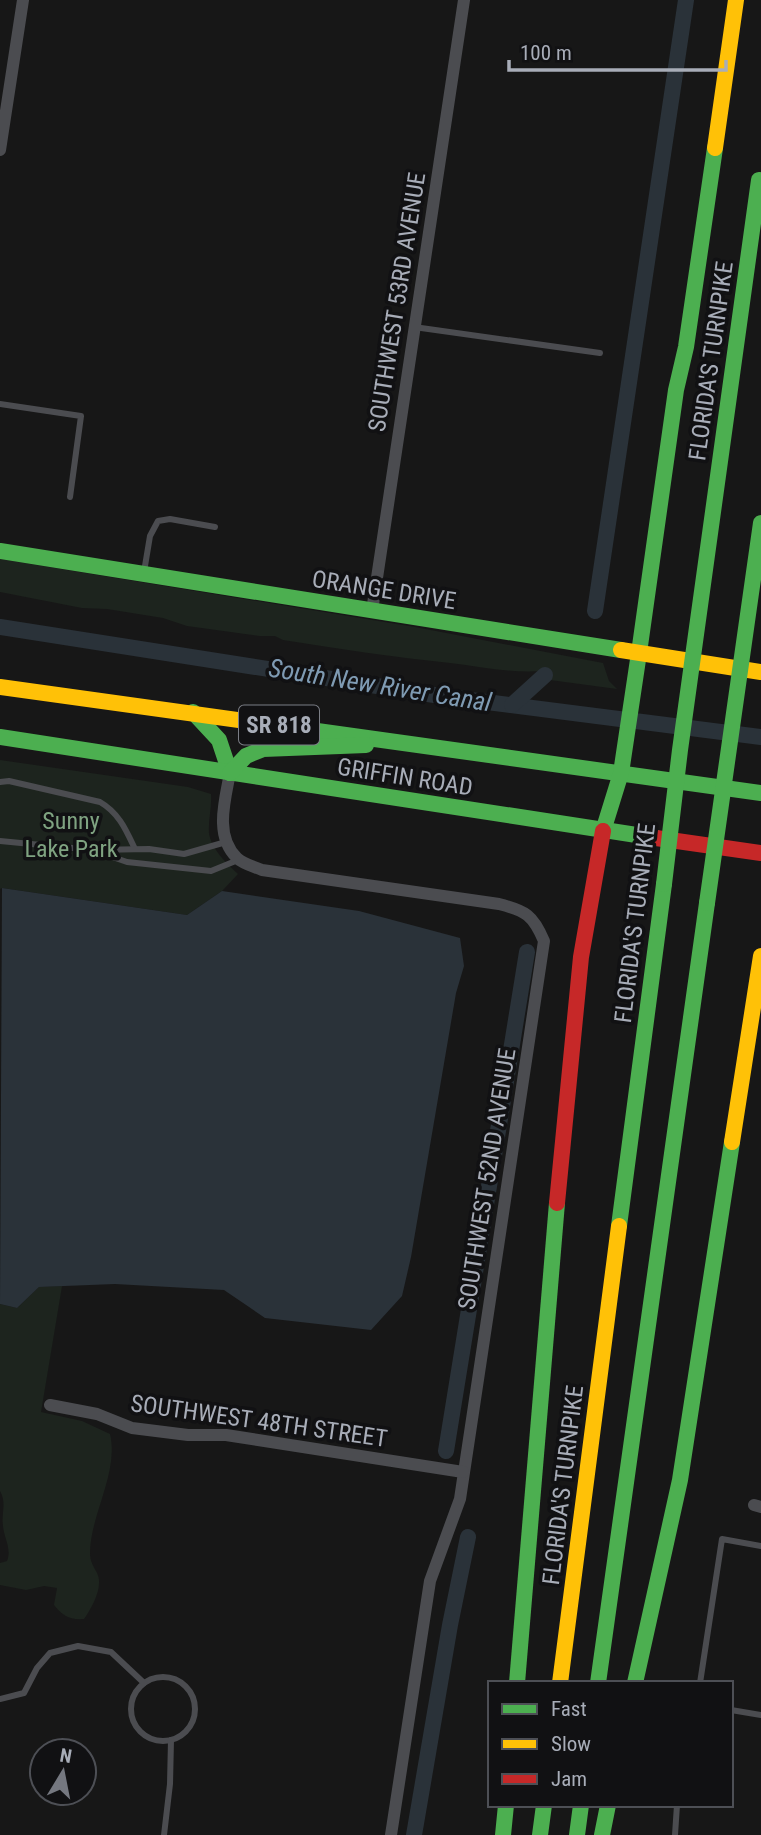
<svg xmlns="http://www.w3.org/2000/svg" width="761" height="1835" font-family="'Roboto Condensed',sans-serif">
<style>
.green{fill:#1d241e}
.water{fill:#2a3239}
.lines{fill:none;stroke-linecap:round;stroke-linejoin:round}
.canal{stroke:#2a3239;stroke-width:16}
.lane{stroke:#4b4c50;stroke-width:6}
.street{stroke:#4b4c50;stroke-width:12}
.fast{stroke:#4caf50;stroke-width:16}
.slow{stroke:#ffc107;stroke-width:16}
.jam{stroke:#c62828;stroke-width:16}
.fast-bridge{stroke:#4caf50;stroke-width:16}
.labels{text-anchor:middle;stroke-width:7;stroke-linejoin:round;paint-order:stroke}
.shield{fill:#111113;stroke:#7b7e86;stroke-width:2}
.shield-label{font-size:23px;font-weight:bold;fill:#a8adb8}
.street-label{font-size:24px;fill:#a8adb8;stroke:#111113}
.park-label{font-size:24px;fill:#7fa381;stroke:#111113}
.water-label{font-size:26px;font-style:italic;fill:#7f9bb3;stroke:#111113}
</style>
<rect width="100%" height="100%" fill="#171717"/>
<g class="green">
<path d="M 0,559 L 415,627 L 603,663 L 609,681 L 617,689 L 550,680 L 542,671 C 509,673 482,667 450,663 C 394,657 339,649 283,640 L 275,636 L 260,636 L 187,626 L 163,618 L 107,609 L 82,608 L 0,592 Z"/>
<path d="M 0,760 L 188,787 L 211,794 C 212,808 208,820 209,833 C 211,849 227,864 238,874 L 222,891 L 187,915 L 2,888 L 0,889 Z"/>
<path d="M 62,1286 L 41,1412 L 82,1421 L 110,1434 C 119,1472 91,1513 90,1552 C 90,1562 93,1565 97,1573 C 104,1586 92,1608 84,1619 C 69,1620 63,1616 54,1605 L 57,1588 L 44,1586 L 26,1590 L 0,1585 L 0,1563 L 7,1561 C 12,1549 4,1538 3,1526 C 1,1513 7,1503 0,1491 L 0,1304 L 17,1308 L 39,1287 Z"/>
</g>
<polygon class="water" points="2,888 187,915 222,891 359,911 460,938 464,966 456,993 411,1257 402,1296 371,1330 265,1318 224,1290 115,1284 39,1287 17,1308 0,1304"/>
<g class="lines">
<g class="canal">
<polyline points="595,611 686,0"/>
<polyline points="0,627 447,697 761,737"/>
<polyline points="512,705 545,675"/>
<polyline points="446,1451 527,952"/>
<polyline points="414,1835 450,1625 468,1537"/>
</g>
<g class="lane">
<polyline points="414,327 600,353"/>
<polyline points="0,404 81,416 70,497"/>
<polyline points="144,572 150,536 158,521 170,519 215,527"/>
<path d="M 0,782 L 9,781 L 100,802 C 119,813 126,830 135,849"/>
<polyline points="0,841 93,850 149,849 184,854 226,842"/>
<polyline points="98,852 127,862 211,871 238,860"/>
<circle cx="163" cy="1709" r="32"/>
<polyline points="700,1683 722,1539 761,1546"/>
<polyline points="0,1699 24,1693 37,1668 50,1653 78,1646 111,1652 144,1683"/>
<polyline points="731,1710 761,1715"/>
<polyline points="164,1835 170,1784 171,1740"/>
<polyline points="675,1835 677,1805"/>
</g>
<g class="street">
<polyline points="0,150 23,0"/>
<polyline points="372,611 464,0"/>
<path d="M 230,773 C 225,800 214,836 237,858 C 243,864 255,867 262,870 L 499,904 C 526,911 533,915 544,941 L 460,1499 L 430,1581 L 391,1835"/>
<polyline points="50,1405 97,1414 132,1428 188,1435 226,1435 463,1472"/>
<polyline points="754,1505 761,1507"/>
</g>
<g class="fast">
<polyline points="0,551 621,650"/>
<polyline points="639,653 676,390 686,347 715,148"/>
<polyline points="193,712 219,740 230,773"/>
<polyline points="267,724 761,793"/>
<polyline points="0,737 656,838"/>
<polyline points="230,773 246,756 263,749 366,745"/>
<polyline points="603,831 621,773 639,653"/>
<polyline points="619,1226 664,884"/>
<polyline points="517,1683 557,1203"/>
<polyline points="598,1683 707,903"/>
<polyline points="635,1683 680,1480 732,1142"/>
<polyline points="503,1835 506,1805"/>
<polyline points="540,1835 544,1805"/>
<polyline points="577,1835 581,1805"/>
<polyline points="602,1835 608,1805"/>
</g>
<g class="slow">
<polyline points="715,148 736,0"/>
<polyline points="621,650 761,672"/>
<polyline points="0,687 267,724"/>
<polyline points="732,1142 761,956"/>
<polyline points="560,1683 619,1226"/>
</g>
<g class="jam">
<polyline points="656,838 761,853"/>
<polyline points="557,1203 581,957 603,831"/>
</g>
<g class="fast-bridge">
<polyline points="664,884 680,750 759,180"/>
<polyline points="707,903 761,523"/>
</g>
</g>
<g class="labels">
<rect class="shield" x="239" y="705.5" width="80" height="39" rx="5"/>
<g class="shield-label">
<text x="279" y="733">SR 818</text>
</g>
<g class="street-label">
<text transform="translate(397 302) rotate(-81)" y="8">SOUTHWEST 53RD AVENUE</text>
<text transform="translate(711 361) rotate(-82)" y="8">FLORIDA'S TURNPIKE</text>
<text transform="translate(384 590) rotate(9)" y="8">ORANGE DRIVE</text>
<text transform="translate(405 777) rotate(9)" y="8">GRIFFIN ROAD</text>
<text transform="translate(635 923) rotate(-83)" y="8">FLORIDA'S TURNPIKE</text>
<text transform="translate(487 1179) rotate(-81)" y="8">SOUTHWEST 52ND AVENUE</text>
<text transform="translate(259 1421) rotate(8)" y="8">SOUTHWEST 48TH STREET</text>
<text transform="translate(563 1485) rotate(-83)" y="8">FLORIDA'S TURNPIKE</text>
</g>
<g class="park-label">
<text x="71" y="829">Sunny<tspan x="71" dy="28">Lake Park</tspan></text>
</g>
<g class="water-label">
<text transform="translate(380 685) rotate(9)" y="9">South New River Canal</text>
</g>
</g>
<rect x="488" y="1681" width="245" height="126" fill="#111113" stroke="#4d4f55" stroke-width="2"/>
<rect x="502" y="1704" width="35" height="10" fill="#4caf50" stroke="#4d4f55" stroke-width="2"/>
<text x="551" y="1716" font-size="21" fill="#a8adb8">Fast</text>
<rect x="502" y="1739" width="35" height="10" fill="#ffc107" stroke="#4d4f55" stroke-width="2"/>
<text x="551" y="1751" font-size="21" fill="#a8adb8">Slow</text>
<rect x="502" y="1774" width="35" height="10" fill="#c62828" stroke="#4d4f55" stroke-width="2"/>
<text x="551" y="1786" font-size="21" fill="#a8adb8">Jam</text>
<g transform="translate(63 1772) rotate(10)"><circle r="33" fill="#111113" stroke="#4d4f55" stroke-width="2"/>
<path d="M0-5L12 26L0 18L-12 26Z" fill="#757880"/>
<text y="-10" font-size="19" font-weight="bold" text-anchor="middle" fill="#a8adb8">N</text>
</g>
<path d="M509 60v10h217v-10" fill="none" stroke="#a8adb8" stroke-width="3.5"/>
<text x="520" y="60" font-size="21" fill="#a8adb8" stroke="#111113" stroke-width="5" paint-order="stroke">100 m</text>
</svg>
